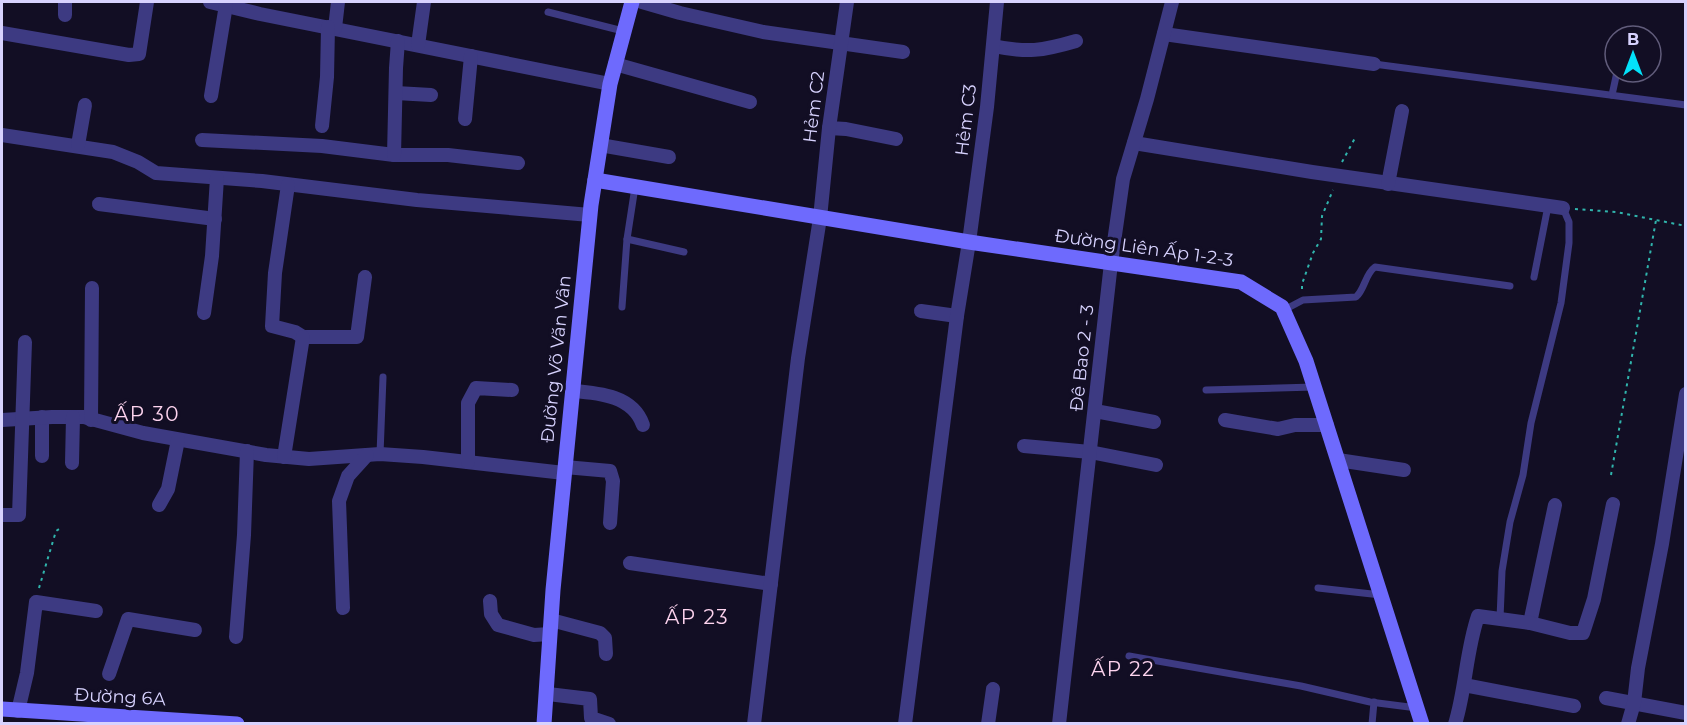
<svg xmlns="http://www.w3.org/2000/svg" width="1687" height="725" font-family="Montserrat,sans-serif">
<style>
.lines{fill:none;stroke-linecap:round;stroke-linejoin:round}
.path{stroke:#30b4ac;stroke-width:2;stroke-dasharray:3 4.5;stroke-linecap:butt}
.lane{stroke:#3d3a82;stroke-width:7}
.street{stroke:#3d3a82;stroke-width:14}
.secondary{stroke:#6e6afd;stroke-width:15}
.labels{text-anchor:middle;stroke-width:6;stroke-linejoin:round;paint-order:stroke}
.street-label{font-size:18px;fill:#d7d2fe;stroke:#120e24}
.neighbourhood-label{font-size:20px;letter-spacing:1.5px;fill:#fed4ef;stroke:#120e24}
</style>
<rect width="100%" height="100%" fill="#120e24"/>
<g class="lines">
<g class="path">
<polyline points="1342,162 1355,138"/>
<polyline points="1575,209 1616,212 1686,226"/>
<polyline points="1302,289 1302,284 1313,253 1321,239 1322,216 1333,190"/>
<polyline points="1611,475 1656,220"/>
<polyline points="39,588 56,531 62,527"/>
</g>
<g class="lane">
<polyline points="548,12 623,31"/>
<polyline points="1374,64 1686,105"/>
<polyline points="1612,95 1617,72"/>
<polyline points="627,239 684,252"/>
<polyline points="1534,277 1548,206"/>
<polyline points="622,307 627,239 635,187"/>
<path d="M 1284,310 L 1303,300 L 1356,297 C 1365,289 1365,274 1375,267 L 1510,286"/>
<polyline points="1206,390 1314,387"/>
<polyline points="380,454 383,377"/>
<polyline points="1318,588 1381,595"/>
<polyline points="1500,618 1502,571 1510,522 1523,475 1531,423 1561,303 1569,243 1569,222 1563,208"/>
<polyline points="1129,656 1301,686 1370,702 1417,708"/>
<polyline points="1372,724 1374,702"/>
</g>
<g class="street">
<polyline points="210,2 260,14 610,84"/>
<polyline points="642,2 680,13 763,32 903,52"/>
<polyline points="65,15 65,2"/>
<polyline points="335,28 338,2"/>
<polyline points="2,33 129,55 139,54 147,2"/>
<polyline points="1164,34 1374,64"/>
<polyline points="418,45 424,2"/>
<path d="M 993,46 C 1027,53 1042,51 1076,41"/>
<polyline points="615,64 750,102"/>
<polyline points="396,93 431,95"/>
<polyline points="211,96 226,5"/>
<polyline points="465,119 471,56"/>
<polyline points="322,126 327,77 328,27"/>
<polyline points="829,128 846,129 896,139"/>
<polyline points="2,135 113,152 138,162 156,173 262,181 417,200 590,215"/>
<polyline points="202,140 322,146 394,155 448,155 518,163"/>
<polyline points="1134,143 1312,172 1563,208"/>
<polyline points="78,145 85,105"/>
<polyline points="600,145 669,157"/>
<polyline points="394,155 396,68 398,41"/>
<polyline points="1388,184 1402,111"/>
<polyline points="288,185 275,273 272,326 295,332 303,337 357,337 365,277"/>
<polyline points="99,204 215,219"/>
<polyline points="921,311 957,316"/>
<polyline points="204,313 212,256 217,178"/>
<path d="M 573,391 C 600,393 633,396 643,425"/>
<polyline points="1095,411 1154,422"/>
<polyline points="42,417 42,456"/>
<polyline points="2,420 52,417 84,417 143,433 266,455 309,459 380,454 423,457 564,473"/>
<polyline points="91,420 92,288"/>
<polyline points="1225,420 1278,429 1295,425 1327,425"/>
<polyline points="1024,446 1090,452 1156,465"/>
<polyline points="284,457 303,337"/>
<polyline points="1338,460 1404,470"/>
<polyline points="468,462 468,403 476,388 512,390"/>
<polyline points="72,463 73,417"/>
<polyline points="565,467 610,471 613,481 610,523"/>
<polyline points="159,505 168,489 178,440"/>
<polyline points="2,515 19,515 25,342"/>
<polyline points="630,563 771,584"/>
<polyline points="490,601 491,614 498,625 534,635 550,634"/>
<polyline points="343,608 339,501 348,476 367,455"/>
<polyline points="551,620 600,633 605,638 606,654"/>
<polyline points="1530,623 1555,505"/>
<polyline points="236,637 244,535 247,451"/>
<polyline points="109,674 128,619 195,630"/>
<polyline points="1464,685 1574,706"/>
<polyline points="548,694 590,699 591,718 609,724"/>
<polyline points="1606,698 1686,713"/>
<polyline points="18,711 27,673 36,602 96,611"/>
<polyline points="754,724 798,358 820,218 829,128 847,2"/>
<polyline points="905,724 957,316 969,242 987,107 997,2"/>
<polyline points="988,724 993,689"/>
<polyline points="1059,724 1111,263 1123,179 1147,99 1172,2"/>
<path d="M 1455,724 C 1466,688 1466,651 1478,616 L 1530,623 L 1570,633 L 1583,633 L 1594,599 L 1613,504"/>
<polyline points="1628,724 1634,703 1638,668 1662,544 1686,394"/>
</g>
<g class="secondary">
<polyline points="595,180 969,242 1241,282 1282,307 1306,361 1422,724"/>
<polyline points="2,709 237,724"/>
<polyline points="544,724 553,590 591,205 610,84 632,2"/>
</g>
</g>
<g class="labels">
<g class="street-label">
<text transform="translate(814 107) rotate(-83)" y="6">Hẻm C2</text>
<text transform="translate(966 120) rotate(-83)" y="6">Hẻm C3</text>
<text transform="translate(1144 248) rotate(8)" y="6">Đường Liên Ấp 1-2-3</text>
<text transform="translate(1082 358) rotate(-84)" y="6">Đê Bao 2 - 3</text>
<text transform="translate(556 359) rotate(-84)" y="6">Đường Võ Văn Vân</text>
<text transform="translate(120 697) rotate(3)" y="6">Đường 6A</text>
</g>
<g class="neighbourhood-label">
<text x="147" y="421">ẤP 30</text>
<text x="697" y="624">ẤP 23</text>
<text x="1123" y="676">ẤP 22</text>
</g>
</g>
<rect width="1687" height="725" fill="none" stroke="#d7d2fe" stroke-width="6"/>
<g transform="translate(1633 54)"><circle r="28" fill="#120e24" stroke="#615c7b" stroke-width="1.5"/>
<path d="M0-4.5L10 22L0 15L-10 22Z" fill="#03e1f9"/>
<text y="-9" font-size="16" font-weight="bold" text-anchor="middle" fill="#d7d2fe">B</text>
</g>
</svg>
